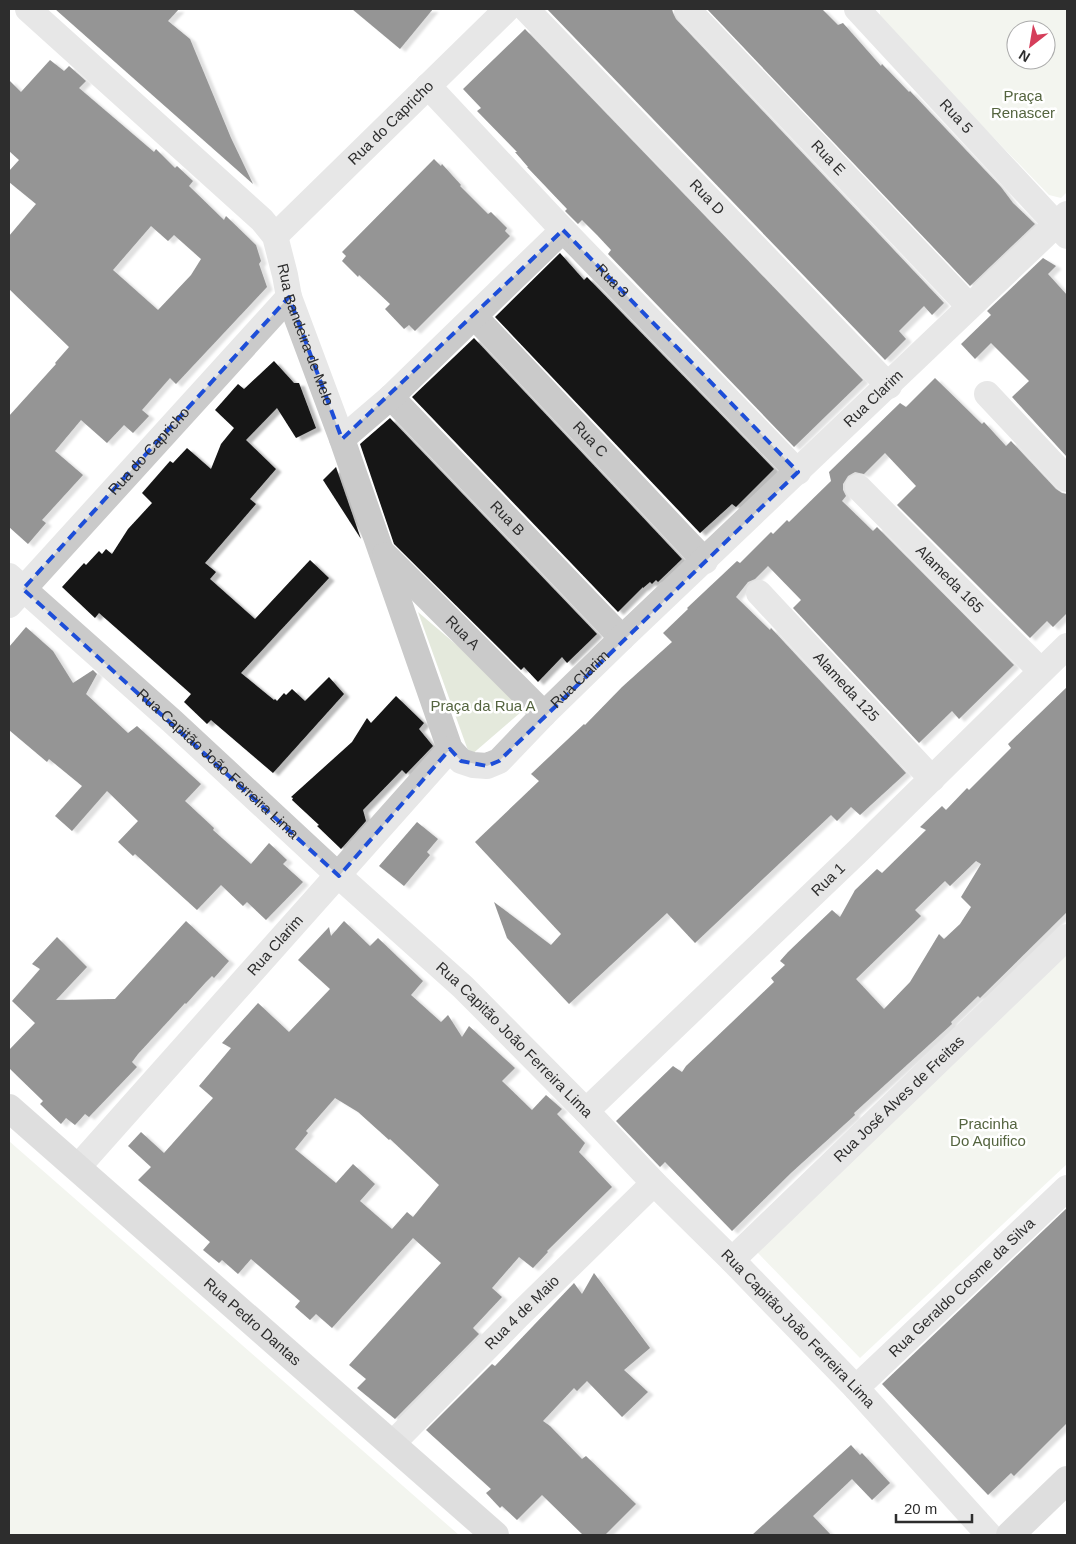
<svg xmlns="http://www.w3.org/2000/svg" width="1076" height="1544" font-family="Helvetica,sans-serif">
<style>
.green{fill:#e4e9dc;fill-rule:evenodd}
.building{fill:#141414;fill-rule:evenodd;filter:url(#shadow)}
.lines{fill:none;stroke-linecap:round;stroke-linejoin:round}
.street{stroke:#cacaca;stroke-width:26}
.secondary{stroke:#b7b7b7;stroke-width:28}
.marked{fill:none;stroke:#1d4ed8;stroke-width:4;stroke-dasharray:10 6;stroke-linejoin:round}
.labels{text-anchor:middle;stroke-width:5;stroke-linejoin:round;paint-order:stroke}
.park-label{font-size:15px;fill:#54643f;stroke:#fff}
.street-label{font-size:15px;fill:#2d2d2d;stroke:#fff}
</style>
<defs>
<filter id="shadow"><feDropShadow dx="5.5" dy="3" stdDeviation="1" flood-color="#0004"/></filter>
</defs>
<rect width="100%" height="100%" fill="#fff"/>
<g class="green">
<path d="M 880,9 L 1067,9 L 1067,192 L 1061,198 L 1049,195 L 880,20 ZM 1016,30 L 1046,30 L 1046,60 L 1016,60 Z"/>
<polygon points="418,612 528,706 470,756"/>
<polygon points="1063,953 1067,958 1067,1164 860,1358 756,1251"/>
<polygon points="9,1141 459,1535 9,1535"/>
</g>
<g class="building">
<polygon points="55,9 179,9 168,21 190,39 231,138 253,184"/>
<polygon points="352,9 433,9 400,49"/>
<polygon points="547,9 672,9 673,13 676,19 944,303 932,315 924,306 899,331 906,339 885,360"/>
<polygon points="707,9 822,9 838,25 843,23 881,66 882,64 909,92 910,91 1001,187 1013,203 1035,224 970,286"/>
<polygon points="525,29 863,380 794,447 608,254 611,250 597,235 582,220 578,224 565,211 567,209 527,167 528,167 515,152 517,152 477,111 481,108 463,89"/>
<path d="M 50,60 L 64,71 L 69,66 L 86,81 L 79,88 L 154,152 L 156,149 L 175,168 L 177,166 L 193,181 L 189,186 L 224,220 L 226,216 L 256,245 L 261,261 L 259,264 L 267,287 L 176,384 L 170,378 L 142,410 L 149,416 L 133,433 L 124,425 L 107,443 L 81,420 L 55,451 L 83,475 L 42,520 L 46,523 L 28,544 L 9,527 L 9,416 L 56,364 L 55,363 L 69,347 L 9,289 L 9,236 L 36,204 L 9,182 L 9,171 L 19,160 L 9,151 L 9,80 L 21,92 ZM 151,226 L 168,241 L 174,235 L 201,259 L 191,275 L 158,310 L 113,270 Z"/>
<polygon points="434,159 441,166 442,164 461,185 460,186 488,214 491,212 507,228 505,231 510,236 415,331 409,325 404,329 385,309 390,304 359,275 358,277 342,261 346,256 342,252"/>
<polygon points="560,253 584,280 587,277 774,469 736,507 732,504 700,533 495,317"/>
<polygon points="1043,258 1056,266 1048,274 1067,295 1067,457 1012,397 1029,381 991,343 975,359 961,344 991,315 987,311"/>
<polygon points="474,338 682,559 658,582 656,580 652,584 650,582 643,588 643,587 618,612 412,397"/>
<polygon points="274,361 294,383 299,383 316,428 296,438 277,408 246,440 276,469 250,499 256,504 205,563 216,572 210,579 255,619 310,560 329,578 241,673 274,700 275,699 277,701 284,693 286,695 292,689 305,701 329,677 344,694 273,773 211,720 207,724 184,702 191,694 99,613 95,618 62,587 84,563 86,565 99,551 102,554 106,549 112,554 128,529 152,503 142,493 170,461 173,463 187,448 211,469 221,444 234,428 215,410 238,384 244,389"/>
<polygon points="935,378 982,424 984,422 1006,446 1011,441 1056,489 1062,493 1067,494 1067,613 1053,627 1047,621 1030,638 897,505 916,486 885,453 864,474 855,472 848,476 843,484 843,490 846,496 842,501 873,531 877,527 1014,665 959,719 952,711 919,743 793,608 801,600 768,566 755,579 748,582 736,597 770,630 771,628 906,773 860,815 851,807 837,821 831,815 695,943 667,913 569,1004 507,938 494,902 551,945 561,934 475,842 539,781 531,774 584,724 585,725 622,687 672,642 663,633 688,609 687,608 737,561 740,563 771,532 773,534 787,520 789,522 831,481 829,472 900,403 906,407"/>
<polygon points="390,418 597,634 567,663 562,657 538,682 524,667 521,670 394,544 360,444"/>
<polygon points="336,467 361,539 323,480"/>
<polygon points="26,627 53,651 73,683 93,670 97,674 86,694 128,733 137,726 201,784 185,801 214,828 213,830 251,864 269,843 287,860 283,864 303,882 266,920 247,902 243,906 221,885 197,910 135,854 133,856 118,842 138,821 107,791 72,831 55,816 82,786 49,759 47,762 9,730 9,647"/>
<path d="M 1067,687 L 1067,912 L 980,998 L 978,996 L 951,1022 L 952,1024 L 854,1113 L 855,1115 L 792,1172 L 732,1231 L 665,1162 L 660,1167 L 616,1121 L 673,1066 L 682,1072 L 686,1066 L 774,982 L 771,978 L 785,965 L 780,961 L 788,952 L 832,910 L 840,917 L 855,890 L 877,869 L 882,873 L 926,830 L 920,827 L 942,806 L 946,810 L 967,788 L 969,790 L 1011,748 L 1008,744 ZM 976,861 L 981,864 L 961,897 L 971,907 L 960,924 L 944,939 L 939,934 L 910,982 L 884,1009 L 856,979 L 921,916 L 915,910 L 945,881 L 950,886 Z"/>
<polygon points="396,696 424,723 419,729 433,746 406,774 402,770 363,810 366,821 341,849 317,826 319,825 292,800 293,798 291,797 352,742 367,718 371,723"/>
<polygon points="417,822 438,839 427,852 430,855 404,886 379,866"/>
<polygon points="186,921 229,961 214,978 212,976 206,982 186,1004 185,1003 138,1054 132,1062 137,1067 89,1117 85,1114 75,1125 66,1118 61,1124 40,1104 43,1101 9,1068 9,1050 35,1023 12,1001 40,969 32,964 57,937 87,967 56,1000 115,999"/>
<path d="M 344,921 L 370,946 L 378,938 L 423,981 L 411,995 L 441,1022 L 448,1015 L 462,1037 L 469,1026 L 515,1068 L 502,1081 L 532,1110 L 546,1095 L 562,1109 L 557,1114 L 585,1143 L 579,1152 L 612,1187 L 547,1251 L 548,1252 L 533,1268 L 519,1257 L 492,1288 L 502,1297 L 473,1328 L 479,1334 L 395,1419 L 357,1388 L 366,1379 L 349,1365 L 441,1263 L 413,1238 L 332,1328 L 316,1314 L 310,1320 L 295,1307 L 300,1301 L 251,1259 L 238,1274 L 222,1260 L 219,1263 L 203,1250 L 210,1242 L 138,1180 L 151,1167 L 128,1146 L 141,1132 L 164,1153 L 213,1098 L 199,1086 L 231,1048 L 222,1043 L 258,1003 L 289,1032 L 330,989 L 298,960 L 329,927 L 331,936 ZM 335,1098 L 358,1112 L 389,1140 L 390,1139 L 439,1185 L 413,1217 L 407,1212 L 392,1229 L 360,1201 L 375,1184 L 353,1164 L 336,1183 L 295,1149 L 308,1133 L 306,1131 Z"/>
<polygon points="1067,1208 1067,1423 1014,1476 1011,1473 988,1495 882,1384"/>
<polygon points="594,1273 650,1348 624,1370 648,1392 622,1417 587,1381 577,1391 574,1388 543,1421 550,1426 582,1459 586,1456 636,1504 605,1535 583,1535 542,1495 517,1520 502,1506 500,1508 486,1493 491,1489 426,1430 492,1364 495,1366 574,1283 582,1294"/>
<polygon points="851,1445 860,1455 862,1453 890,1483 872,1500 852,1479 813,1516 831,1535 752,1535"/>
</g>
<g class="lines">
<g class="street">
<path id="s1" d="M 28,9 L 262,220 L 275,236 L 285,275 L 289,297 L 342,439 L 450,749"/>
<path id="s2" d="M 526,9 L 889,386"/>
<path id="s3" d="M 687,9 L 969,306"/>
<path id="s4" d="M 857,9 L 1067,236"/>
<path id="s5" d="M 428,86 L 563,230 L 798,472"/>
<path id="s6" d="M 275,236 L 507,9"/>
<path id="s7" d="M 475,317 L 705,561"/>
<polyline points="987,394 1067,479"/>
<path id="s8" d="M 391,397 L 622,638"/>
<polyline points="342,439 391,397 563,230"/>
<path id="s9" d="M 858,487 L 1041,671"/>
<path id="s10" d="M 385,555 L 544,714"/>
<path id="s11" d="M 9,576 L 172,721 L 339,876 L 463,987 L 586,1111 L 654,1183 L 732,1260 L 856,1388 L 989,1535"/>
<path id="s12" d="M 759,593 L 932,779"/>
<path id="s13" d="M 9,605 L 289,297"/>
<path id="s14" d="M 586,1111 L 857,852 L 1067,646"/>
<path id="s15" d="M 77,1168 L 450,749 L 461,761 L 473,765 L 487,766 L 499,761 L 544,714 L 622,638 L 1067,214"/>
<path id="s16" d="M 732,1260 L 1067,937"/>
<path id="s17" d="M 856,1388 L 1067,1188"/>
<path id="s18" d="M 392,1444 L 517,1317 L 654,1183"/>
</g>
<g class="secondary">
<path id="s19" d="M 9,1108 L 495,1535"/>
<polyline points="1010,1535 1067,1480"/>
</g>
</g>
<path d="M0 0H1076V1544H0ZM 563,230 L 798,472 L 499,761 L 487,766 L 461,761 L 450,749 L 339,876 L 23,589 L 289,297 L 342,439 Z" fill="#fff" fill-opacity=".55" fill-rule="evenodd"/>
<path class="marked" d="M 563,230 L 798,472 L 499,761 L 487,766 L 461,761 L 450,749 L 339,876 L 23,589 L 289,297 L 342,439 Z"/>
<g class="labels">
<g class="park-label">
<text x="1023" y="101">Praça<tspan x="1023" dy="17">Renascer</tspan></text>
<text x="483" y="711">Praça da Rua A</text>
<text x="988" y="1129">Pracinha<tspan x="988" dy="17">Do Aquifico</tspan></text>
</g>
<g class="street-label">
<text dy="5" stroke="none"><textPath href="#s4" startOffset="146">Rua 5</textPath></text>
<text dy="5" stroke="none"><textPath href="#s6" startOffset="162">Rua do Capricho</textPath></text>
<text dy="5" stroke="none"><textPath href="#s3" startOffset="205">Rua E</textPath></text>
<text dy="5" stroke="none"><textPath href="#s2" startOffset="261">Rua D</textPath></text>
<text dy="5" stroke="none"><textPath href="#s5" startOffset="268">Rua 3</textPath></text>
<text dy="5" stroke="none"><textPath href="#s1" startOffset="439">Rua Bandeira de Melo</textPath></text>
<text dy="5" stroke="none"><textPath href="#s15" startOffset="1138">Rua Clarim</textPath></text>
<text dy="5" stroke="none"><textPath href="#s7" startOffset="168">Rua C</textPath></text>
<text dy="5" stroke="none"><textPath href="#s13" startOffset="208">Rua do Capricho</textPath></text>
<text dy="5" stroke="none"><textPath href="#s8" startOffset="168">Rua B</textPath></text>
<text dy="5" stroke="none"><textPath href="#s9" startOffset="130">Alameda 165</textPath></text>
<text dy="5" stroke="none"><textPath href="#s10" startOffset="110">Rua A</textPath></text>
<text dy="5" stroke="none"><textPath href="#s15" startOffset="732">Rua Clarim</textPath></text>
<text dy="5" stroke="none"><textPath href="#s12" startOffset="128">Alameda 125</textPath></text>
<text dy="5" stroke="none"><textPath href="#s11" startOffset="281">Rua Capitão João Ferreira Lima</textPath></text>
<text dy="5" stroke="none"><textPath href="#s14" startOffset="335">Rua 1</textPath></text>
<text dy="5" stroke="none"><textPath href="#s15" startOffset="298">Rua Clarim</textPath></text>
<text dy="5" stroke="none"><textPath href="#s11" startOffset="686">Rua Capitão João Ferreira Lima</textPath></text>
<text dy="5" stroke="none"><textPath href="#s16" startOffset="232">Rua José Alves de Freitas</textPath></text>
<text dy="5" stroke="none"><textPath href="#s17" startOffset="146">Rua Geraldo Cosme da Silva</textPath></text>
<text dy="5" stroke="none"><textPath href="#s18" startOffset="185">Rua 4 de Maio</textPath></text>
<text dy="5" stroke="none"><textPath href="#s19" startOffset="324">Rua Pedro Dantas</textPath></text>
<text dy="5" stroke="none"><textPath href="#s11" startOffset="1091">Rua Capitão João Ferreira Lima</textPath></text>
</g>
</g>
<rect width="1076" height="1544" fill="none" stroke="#2d2d2d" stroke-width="20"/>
<g transform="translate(1031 45) rotate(211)"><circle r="24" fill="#ffffff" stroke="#ababab"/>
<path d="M0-4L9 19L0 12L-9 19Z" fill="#d53e5a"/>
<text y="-8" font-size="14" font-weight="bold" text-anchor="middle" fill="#2d2d2d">N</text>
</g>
<path d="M896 1514v8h76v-8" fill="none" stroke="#2d2d2d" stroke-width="2.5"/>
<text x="904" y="1514" font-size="15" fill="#2d2d2d" stroke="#ffffff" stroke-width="4" paint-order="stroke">20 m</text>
</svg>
